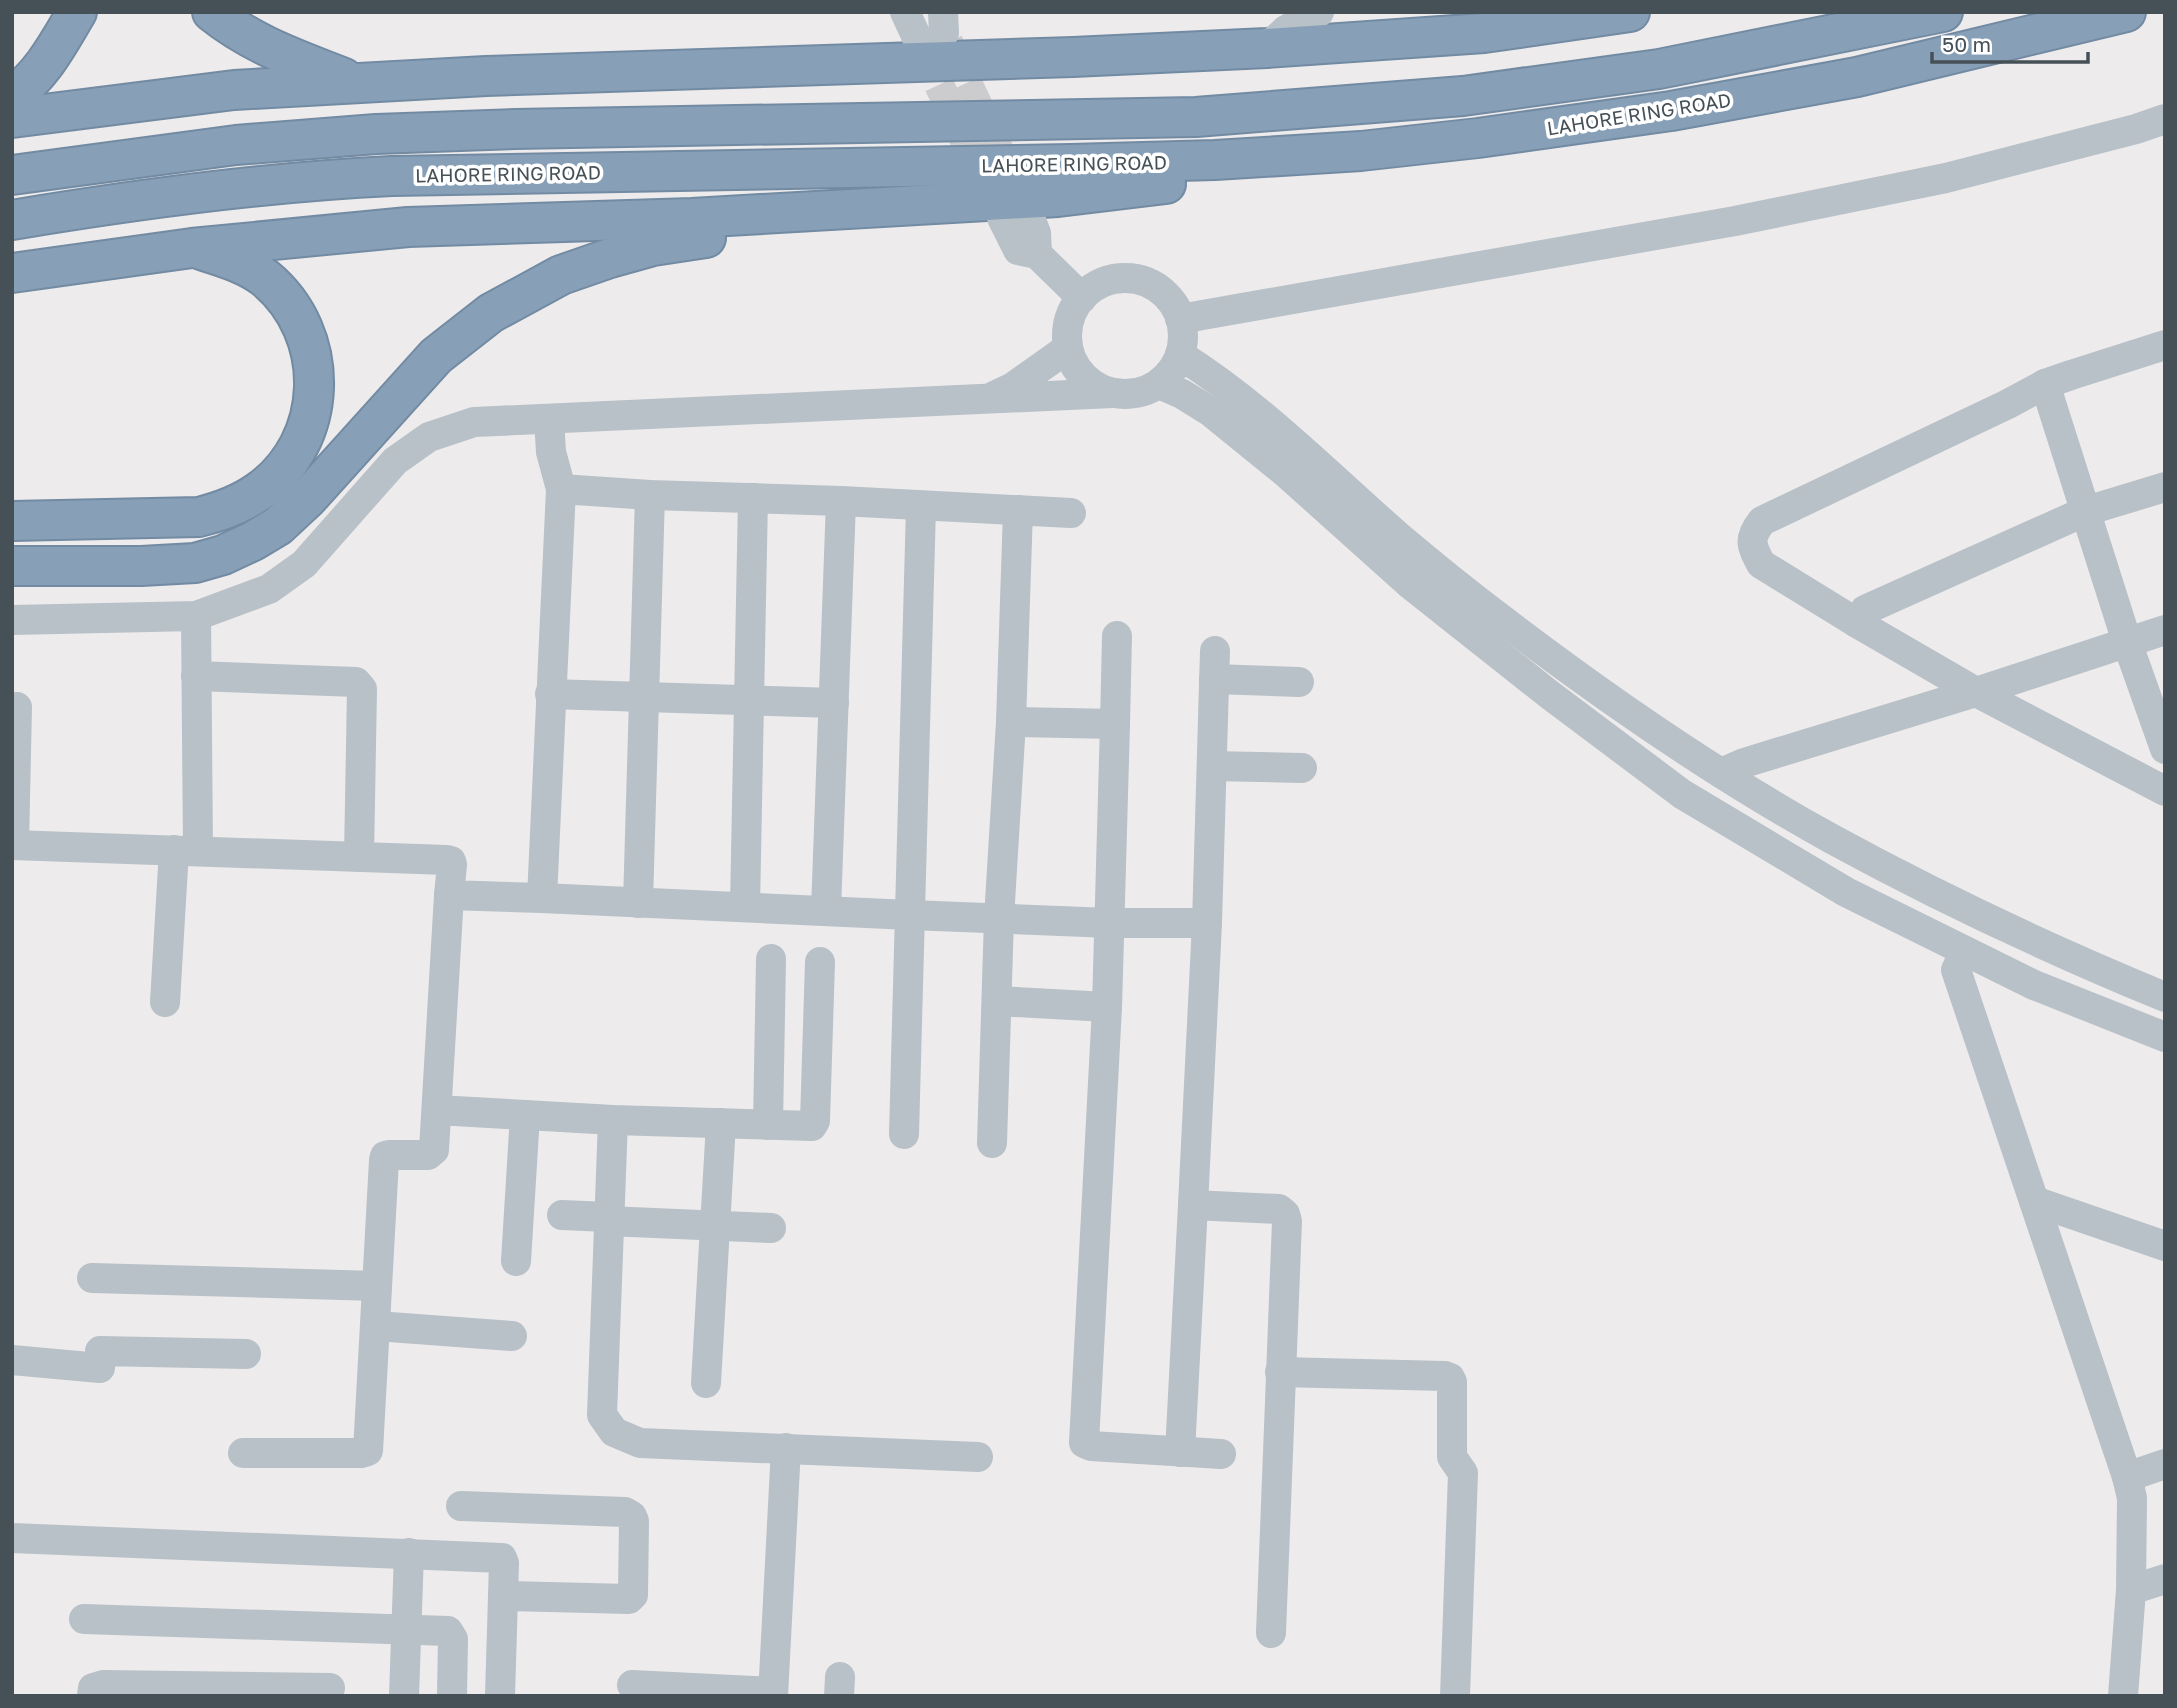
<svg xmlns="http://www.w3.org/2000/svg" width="2177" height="1708" font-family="'Golos Text',sans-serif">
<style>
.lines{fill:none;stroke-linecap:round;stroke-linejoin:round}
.minor-tunnel{stroke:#ccccce;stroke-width:30;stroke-dasharray:30 15;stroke-linecap:butt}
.highway-casing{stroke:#728ba3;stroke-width:42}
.minor{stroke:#b8c1c7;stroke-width:30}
.highway{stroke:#87a0b7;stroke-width:38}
.labels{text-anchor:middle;stroke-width:7;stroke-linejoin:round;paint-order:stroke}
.street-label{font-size:19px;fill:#465057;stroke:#fff}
</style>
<rect width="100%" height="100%" fill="#eeebec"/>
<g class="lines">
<g class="minor-tunnel">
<polyline points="948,42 1013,181"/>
<polyline points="920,44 985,183"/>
</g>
<g class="highway-casing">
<g id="highway">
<path d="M 212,12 C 253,45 296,59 344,78"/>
<path d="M 12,96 C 42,76 59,42 77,12"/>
<polyline points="12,118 234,90 486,76 1073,57 1267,48 1484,33 1630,12"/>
<polyline points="12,175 236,145 376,134 515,129 1196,117 1463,96 1659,69 1943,12"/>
<path d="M 12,220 C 138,199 264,182 392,176 L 1070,164 L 1215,160 L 1361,151 L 1478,138 L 1671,111 L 1857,77 L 2126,12"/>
<polyline points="12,273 192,248 408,227 692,218 1058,197 1166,184"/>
<path d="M 12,521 L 199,517 C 219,512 241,504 258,492 C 330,442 333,334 265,278 C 247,264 223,257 201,250"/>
<polyline points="12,566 141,566 195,563 223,555 253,541 278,526 307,499 436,356 491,313 561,275 610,258 653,246 706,238"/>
</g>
</g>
<g class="minor">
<polyline points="905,12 918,40"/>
<polyline points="943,12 944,33"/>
<polyline points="1267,48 1286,30 1319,12"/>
<polyline points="1028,213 1036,233 1037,254"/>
<polyline points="1002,218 1018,250 1037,254 1082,298"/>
<circle cx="1125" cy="336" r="58"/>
<polyline points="1180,319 1735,221 1946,178 2136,129 2165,119"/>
<path d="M 2165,345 L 2071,375 L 2045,384 L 2008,404 L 1762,521 C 1748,539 1751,545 1761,564 L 1857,623 L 1976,692 L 2165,630"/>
<path d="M 1180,355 C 1261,406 1327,474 1399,537 C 1431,564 1463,590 1496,615 C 1603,697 1714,774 1832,839 C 1940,898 2051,950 2165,997"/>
<polyline points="1159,384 1182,394 1211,412 1286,473 1411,585 1550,695 1682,794 1846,892 2034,985 2165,1037"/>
<polyline points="2045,384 2127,642 2165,749"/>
<polyline points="994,396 1013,387 1068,348"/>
<polyline points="549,419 551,452 561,489"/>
<polyline points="1071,513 841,501 650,495 561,489 542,898 910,915 1110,923 1207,923"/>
<polyline points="196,616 198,851"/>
<polyline points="12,620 196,616 269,589 304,564 395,461 429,437 474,422 1113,393"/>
<polyline points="1857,623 1865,610 2086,511 2165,487"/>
<polyline points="1215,651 1207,923 1193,1205 1279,1209 1285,1214 1287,1221 1271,1633"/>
<polyline points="196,676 356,682 362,689 359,857"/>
<polyline points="1214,679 1299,682"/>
<polyline points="550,694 834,703"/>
<polyline points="1011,722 1115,724 1107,1007 1084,1443 1091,1446 1221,1454"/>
<polyline points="1115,724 1117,636"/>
<polyline points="1212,766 1302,768"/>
<polyline points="1721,773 1744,763 1976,692 2165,791"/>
<polyline points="12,845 447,860 451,861 452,865 449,895 542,898"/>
<polyline points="14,845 17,707"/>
<polyline points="638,903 650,495"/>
<polyline points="745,907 753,498"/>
<polyline points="826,910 841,501"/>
<polyline points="1965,951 1956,970 2127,1477 2165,1464"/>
<polyline points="997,1001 1107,1007"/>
<polyline points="165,1002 174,850"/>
<polyline points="437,1110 613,1120 812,1126 815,1121 820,962"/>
<polyline points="613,1120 602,1415 614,1432 640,1443 978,1457"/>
<polyline points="768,1125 771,959"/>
<polyline points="904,1134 921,506"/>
<polyline points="992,1143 999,918 1011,722 1018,510"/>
<polyline points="2034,1201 2165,1246"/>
<polyline points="562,1215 608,1217"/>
<polyline points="608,1221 771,1228"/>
<polyline points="516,1261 525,1115"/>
<polyline points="92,1278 377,1286"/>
<polyline points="376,1326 512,1336"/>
<polyline points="12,1360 100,1368 100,1351 246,1354"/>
<polyline points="1280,1372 1445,1376 1450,1378 1452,1382 1452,1457 1463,1473 1455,1696"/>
<polyline points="706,1383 721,1123"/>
<polyline points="1180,1452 1193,1205"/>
<polyline points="243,1453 361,1453 368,1451 384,1160 385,1156 389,1155 428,1155 434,1150 449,895"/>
<polyline points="461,1506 625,1512 632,1516 634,1521 633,1595 629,1599 503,1596"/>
<polyline points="12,1538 502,1558 504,1563 500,1696"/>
<polyline points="2131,1590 2165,1579"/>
<polyline points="84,1619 448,1631 453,1639 452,1696"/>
<polyline points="632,1685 773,1692"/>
<polyline points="92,1696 93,1688 103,1685 330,1688"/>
<polyline points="404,1696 409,1553"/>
<polyline points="773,1696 786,1448"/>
<polyline points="839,1696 840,1677"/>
<polyline points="2123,1696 2131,1590 2132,1498 2127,1477"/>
</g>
<use href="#highway" class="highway"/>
</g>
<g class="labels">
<g class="street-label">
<text transform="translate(1639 114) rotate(-9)" y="7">LAHORE RING ROAD</text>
<text transform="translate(1074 164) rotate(-1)" y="7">LAHORE RING ROAD</text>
<text transform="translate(508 174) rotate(-1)" y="7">LAHORE RING ROAD</text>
</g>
</g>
<rect width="2177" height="1708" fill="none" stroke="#465057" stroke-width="28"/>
<path d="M1932 52v10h156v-10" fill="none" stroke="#465057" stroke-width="3.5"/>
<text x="1942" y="52" font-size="21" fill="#465057" stroke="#ffffff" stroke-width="5" paint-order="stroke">50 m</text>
</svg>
